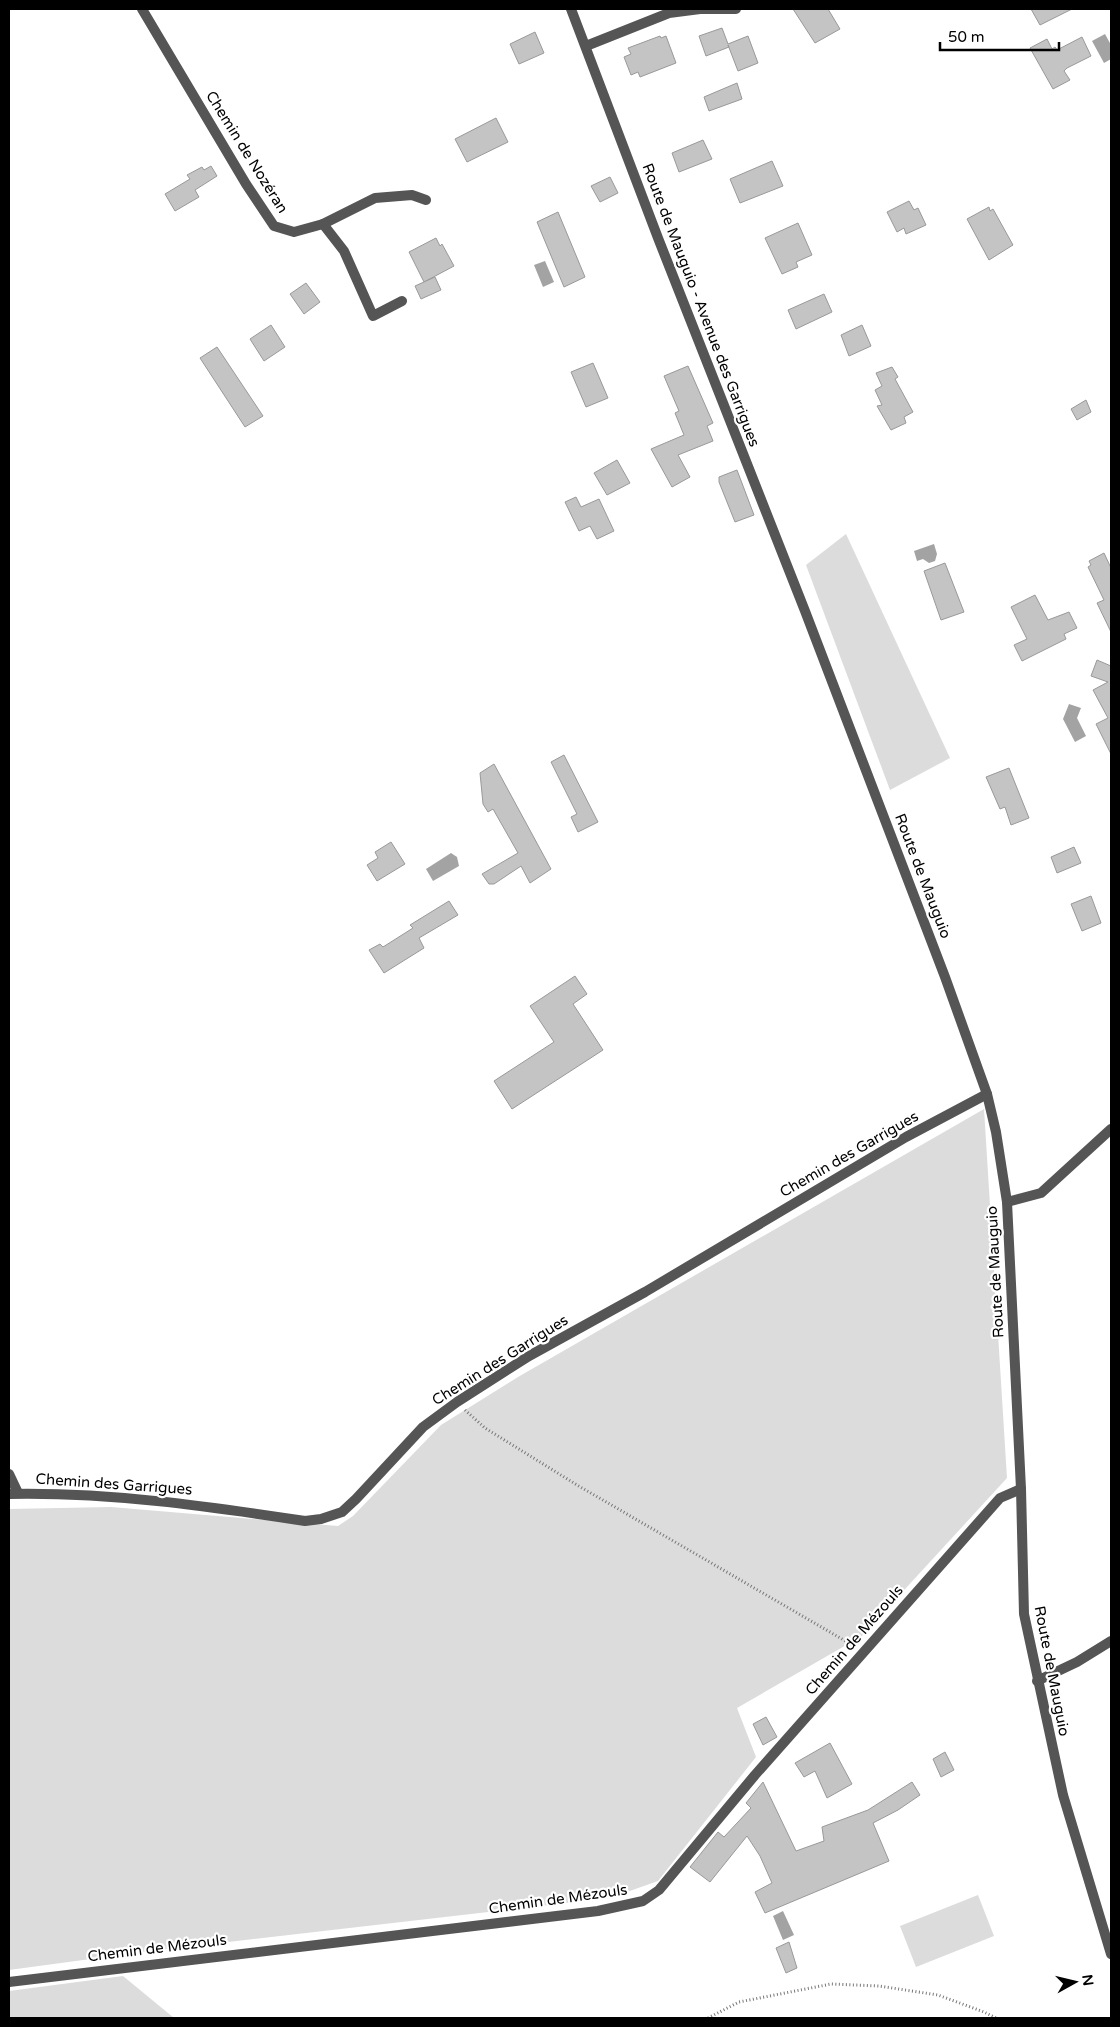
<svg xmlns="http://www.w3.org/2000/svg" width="1120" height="2027" font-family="'Varela Round',sans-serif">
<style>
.green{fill:#dcdcdc}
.water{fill:#a3a3a3}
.building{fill:#c4c4c4;stroke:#999}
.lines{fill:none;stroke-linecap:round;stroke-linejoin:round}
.path{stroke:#777;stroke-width:3;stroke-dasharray:1 2.5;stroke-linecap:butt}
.minor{stroke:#555;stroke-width:10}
.tertiary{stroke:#555;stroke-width:10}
.labels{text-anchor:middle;stroke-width:4.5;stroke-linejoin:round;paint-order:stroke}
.street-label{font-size:15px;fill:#000;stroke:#fff}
</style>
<rect width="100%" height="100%" fill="#fff"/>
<g class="green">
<polygon points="846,534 950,758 890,790 806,565"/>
<polygon points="984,1109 1007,1478 862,1636 737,1708 756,1757 658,1881 610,1898 150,1951 9,1970 9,1509 111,1507 338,1526 353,1516 441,1425 518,1377"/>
<polygon points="978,1895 994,1936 916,1967 900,1926"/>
<polygon points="123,1976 174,2018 9,2018 9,1991"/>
</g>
<g class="water">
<polygon points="1105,34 1111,45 1111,59 1104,63 1092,41"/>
<polygon points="545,261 554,282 543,287 534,265"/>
<polygon points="934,544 937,554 935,561 929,563 923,559 917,561 914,551"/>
<polygon points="1069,704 1081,708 1077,718 1086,736 1075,742 1063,719"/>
<polygon points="451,853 457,857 459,866 433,881 426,869"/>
<polygon points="783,1911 794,1935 783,1940 773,1916"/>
</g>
<g class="building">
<polygon points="793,9 828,9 840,29 815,43"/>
<polygon points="1031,9 1072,9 1040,25"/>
<polygon points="722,28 728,44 748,36 758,63 738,71 728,45 729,47 706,56 699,36"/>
<polygon points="535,32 544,53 519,64 510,44"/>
<polygon points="660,36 661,38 666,36 676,63 640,77 638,72 631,75 624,57 631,54 628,48"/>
<polygon points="1082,37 1091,56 1067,68 1064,71 1070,80 1053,89 1030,48 1047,39 1052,49 1055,47 1057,50"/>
<polygon points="737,83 742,99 709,111 704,97"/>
<polygon points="496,118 508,142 467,162 455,139"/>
<polygon points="703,140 712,159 679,172 672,153"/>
<polygon points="772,161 783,186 740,203 730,179"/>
<polygon points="211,166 217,176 195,190 199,197 175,211 165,194 190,179 187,175 202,167 204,170"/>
<polygon points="610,177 618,193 600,202 591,186"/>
<polygon points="909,201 914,210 918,208 926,225 906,234 904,228 897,232 887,212"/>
<polygon points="989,207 990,211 993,209 1013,245 989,260 967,219"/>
<polygon points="558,212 585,277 564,287 537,222"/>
<polygon points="798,223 812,255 796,262 798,267 782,274 765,238"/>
<polygon points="436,238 440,246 442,244 454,266 424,282 409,252"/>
<polygon points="435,277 441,290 421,299 415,286"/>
<polygon points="306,283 320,302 304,314 290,294"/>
<polygon points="824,294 832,312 796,329 788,310"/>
<polygon points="271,325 285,347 264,361 250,339"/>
<polygon points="862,325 871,346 849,356 841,335"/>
<polygon points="217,347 263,416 245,427 200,358"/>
<polygon points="593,363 608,398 586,407 571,372"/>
<polygon points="688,366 713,423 707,426 713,441 678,455 690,477 672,487 651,449 684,435 675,413 679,411 664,376"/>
<polygon points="892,367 898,377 895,379 913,412 904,417 906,423 891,430 877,406 882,405 875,390 882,386 876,373"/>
<polygon points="1086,400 1091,412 1077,420 1071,409"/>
<polygon points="617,460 630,483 607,495 594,473"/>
<polygon points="737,470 754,515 735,522 719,482 719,477"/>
<polygon points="576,497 581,507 599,499 614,531 597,539 590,526 579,531 565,502"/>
<polygon points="1104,553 1111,568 1111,632 1097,603 1104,600 1088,567 1091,565 1089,561"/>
<polygon points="945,563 964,612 941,620 924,571"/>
<polygon points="1035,595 1048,620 1069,612 1077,628 1064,634 1066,639 1022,661 1014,645 1027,639 1011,607"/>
<polygon points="1097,660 1111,666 1111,754 1096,724 1108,718 1093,690 1108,682 1091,676"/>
<polygon points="564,755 598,822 578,832 571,817 577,814 551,762"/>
<polygon points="494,764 551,869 530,883 521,866 494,884 489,884 482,874 518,853 493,809 488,812 483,804 480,773"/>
<polygon points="1009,768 1029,818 1011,825 1005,807 1000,809 986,777"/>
<polygon points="391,842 405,864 377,881 367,865 378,858 375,852"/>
<polygon points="1074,847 1081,863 1057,873 1051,857"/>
<polygon points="1091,896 1101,923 1082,931 1071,904"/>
<polygon points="449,901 458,915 419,938 424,948 384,973 369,950 380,944 383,947 413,928 410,925"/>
<polygon points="575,976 587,994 573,1004 603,1050 512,1109 494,1081 554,1042 530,1006"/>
<polygon points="766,1717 777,1737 763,1745 753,1724"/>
<polygon points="830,1743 852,1784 827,1798 815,1771 804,1777 795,1763"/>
<polygon points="945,1752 954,1770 941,1777 933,1759"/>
<polygon points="763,1782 796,1851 824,1841 822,1827 868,1810 912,1782 920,1795 898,1810 873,1823 889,1861 765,1913 755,1892 772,1883 760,1856 747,1836 710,1882 690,1867 718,1832 724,1837 751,1808 746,1803"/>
<polygon points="789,1942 797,1968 786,1973 776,1948"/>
</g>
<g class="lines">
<g class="path">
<polyline points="465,1410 485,1428 577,1485 854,1646"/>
<polyline points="708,2018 739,2002 831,1984 879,1986 938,1995 984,2012 996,2018"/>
</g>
<g class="minor">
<polyline points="142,9 246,184 274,226 294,232 323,224 375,198 412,195 426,200"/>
<polyline points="586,46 669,13 700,9 736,9"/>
<polyline points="323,224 344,251 373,316 402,301"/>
<polyline points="1007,1202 1041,1193 1111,1129"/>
<polyline points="9,1474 18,1493"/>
<path d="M 9,1494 C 108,1492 207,1506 305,1521 L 321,1519 L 342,1512 L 356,1499 L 423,1427 L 457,1402 L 529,1356 L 645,1292 L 906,1137 L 987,1094"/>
<polyline points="1037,1681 1077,1662 1111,1641"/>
<polyline points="9,1982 598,1911 643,1901 659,1890 755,1775 1000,1498 1021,1489"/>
</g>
<polyline class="tertiary" points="571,9 658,238 805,611 945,977 987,1094 996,1132 1007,1202 1021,1489 1024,1614 1063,1795 1111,1954"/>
</g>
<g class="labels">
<g class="street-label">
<text transform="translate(247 152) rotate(58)" y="5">Chemin de Nozéran</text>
<text transform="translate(701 305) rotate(69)" y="5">Route de Mauguio - Avenue des Garrigues</text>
<text transform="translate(923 876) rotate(69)" y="5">Route de Mauguio</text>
<text transform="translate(849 1154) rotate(-30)" y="5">Chemin des Garrigues</text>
<text transform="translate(995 1272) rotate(-93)" y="5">Route de Mauguio</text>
<text transform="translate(500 1360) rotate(-32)" y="5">Chemin des Garrigues</text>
<text transform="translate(114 1484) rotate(4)" y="5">Chemin des Garrigues</text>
<text transform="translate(854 1640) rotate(-49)" y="5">Chemin de Mézouls</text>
<text transform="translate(1052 1671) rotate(79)" y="5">Route de Mauguio</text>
<text transform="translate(558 1899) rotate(-8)" y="5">Chemin de Mézouls</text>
<text transform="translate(157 1948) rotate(-7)" y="5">Chemin de Mézouls</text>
</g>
</g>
<rect width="1120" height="2027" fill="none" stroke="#000000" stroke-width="20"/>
<g transform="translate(1075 1982) rotate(82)" stroke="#ffffff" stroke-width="4" paint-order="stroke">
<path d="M0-4L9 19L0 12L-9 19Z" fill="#000000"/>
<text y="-8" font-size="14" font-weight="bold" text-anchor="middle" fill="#000000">N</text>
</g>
<path d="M940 42v8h119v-8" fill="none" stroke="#000000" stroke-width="2.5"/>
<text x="948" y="42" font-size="15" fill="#000000" stroke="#ffffff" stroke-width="4" paint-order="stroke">50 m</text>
</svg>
